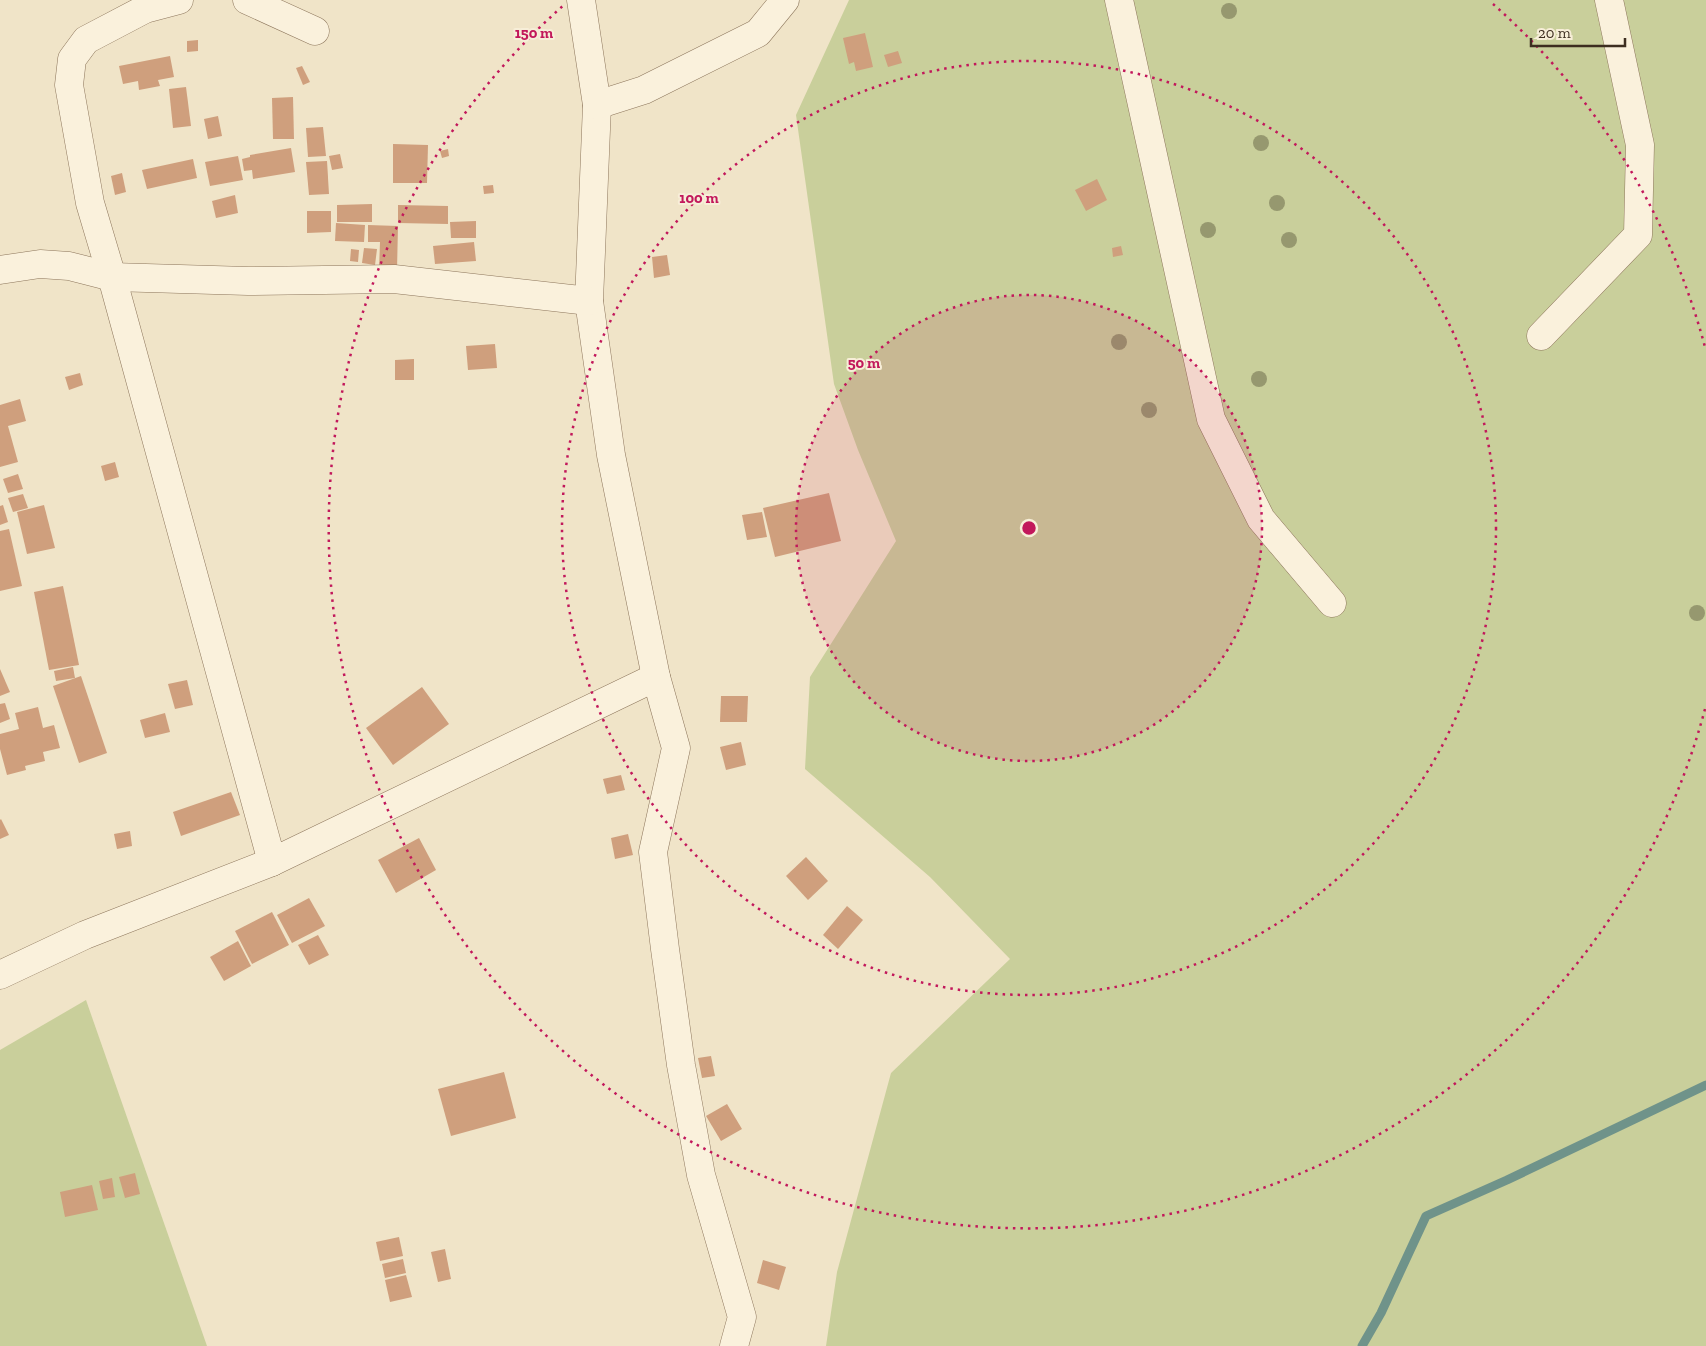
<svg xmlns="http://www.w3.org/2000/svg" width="1706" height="1346" font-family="'Zilla Slab',serif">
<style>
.green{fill:#c9cf9b}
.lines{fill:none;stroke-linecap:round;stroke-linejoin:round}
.stream{stroke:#6f938a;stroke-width:9}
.building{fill:#cf9f7d}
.street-casing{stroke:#8d765c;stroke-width:29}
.street{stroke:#faf1dc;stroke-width:28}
.tree{fill:#96986f}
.ring{fill:none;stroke:#c2185b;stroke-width:2.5;stroke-dasharray:2.5 5}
.centre{fill:#c2185b;stroke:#f7eed8;stroke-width:2.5}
.ring-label{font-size:15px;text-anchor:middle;font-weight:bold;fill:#c2185b;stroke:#f7eed8;stroke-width:4;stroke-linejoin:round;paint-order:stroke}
</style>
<rect width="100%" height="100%" fill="#f0e4c8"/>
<g class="green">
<polygon points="849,0 1706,0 1706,1346 826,1346 837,1272 891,1073 1010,959 930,877 805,769 810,677 896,541 858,450 834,384 796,115"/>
<polygon points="86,1000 207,1346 0,1346 0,1050"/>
</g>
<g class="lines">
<polyline class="stream" points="1362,1346 1381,1313 1426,1216 1507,1180 1706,1085"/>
</g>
<g class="building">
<polygon points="865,33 873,67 856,71 854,62 849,64 843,38"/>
<polygon points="198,40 198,51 187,52 187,41"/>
<polygon points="898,51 902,63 888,67 884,55"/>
<polygon points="170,56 174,77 158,80 160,86 139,90 138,81 123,84 119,66"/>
<polygon points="302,66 310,82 303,85 296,68"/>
<polygon points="186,87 191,126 173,128 169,89"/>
<polygon points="293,97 294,139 273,139 272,98"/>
<polygon points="218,116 222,136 208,139 204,119"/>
<polygon points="323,127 326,156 308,157 306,128"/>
<polygon points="393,144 428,145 427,183 393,183"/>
<polygon points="291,148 295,172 253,179 252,170 244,171 242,159 250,157 250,155"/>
<polygon points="448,149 449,156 442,158 440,151"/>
<polygon points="340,154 343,168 332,170 329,156"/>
<polygon points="238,156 243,180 210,186 205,162"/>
<polygon points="193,159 197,178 147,189 142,170"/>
<polygon points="327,161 329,194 309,195 306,162"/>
<polygon points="122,173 126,192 115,195 111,176"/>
<polygon points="1097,179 1107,200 1086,211 1075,190"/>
<polygon points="493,185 494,193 484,194 483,186"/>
<polygon points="235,195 238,213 216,218 212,201"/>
<polygon points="372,204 372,222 337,222 337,205"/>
<polygon points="398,205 448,206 448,224 398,223"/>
<polygon points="307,211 331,211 331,232 307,233"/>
<polygon points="476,221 476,238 451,238 450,222"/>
<polygon points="336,223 365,225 364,242 335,241"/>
<polygon points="368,225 398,226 397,270 379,270 380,242 368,242"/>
<polygon points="474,242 476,261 435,264 433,246"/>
<polygon points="1121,246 1123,255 1113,257 1112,248"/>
<polygon points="364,248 377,249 375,265 362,263"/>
<polygon points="351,249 359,250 358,262 350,261"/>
<polygon points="667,255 670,275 654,278 652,257"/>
<polygon points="495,344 497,368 468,370 466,346"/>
<polygon points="414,359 414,380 395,380 395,360"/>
<polygon points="80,373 83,385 69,390 65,377"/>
<polygon points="20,399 26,421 8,426 18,462 0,467 0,405"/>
<polygon points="115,462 119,477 105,481 101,466"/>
<polygon points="18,474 23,489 8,493 3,479"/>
<polygon points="829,493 841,541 775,557 763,508"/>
<polygon points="23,494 28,508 13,512 8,498"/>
<polygon points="3,505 8,522 0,525 0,506"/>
<polygon points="44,505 55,548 27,554 17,512"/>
<polygon points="762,512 767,537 747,540 742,515"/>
<polygon points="9,529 22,586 0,591 0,531"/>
<polygon points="63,586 79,665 49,670 34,592"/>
<polygon points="73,667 75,678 56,681 54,671"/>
<polygon points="0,669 10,692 0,696"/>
<polygon points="81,676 107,753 79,763 53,686"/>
<polygon points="187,680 193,705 175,709 168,684"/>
<polygon points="422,687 449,724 393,765 366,728"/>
<polygon points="721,696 748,696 747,722 720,722"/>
<polygon points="5,703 10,719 0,723 0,704"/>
<polygon points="38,707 43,728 54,725 60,748 43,752 45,761 25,766 26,770 7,775 0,749 0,734 19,729 15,713"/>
<polygon points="165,713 170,732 145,738 140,720"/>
<polygon points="741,742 746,765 726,770 720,747"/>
<polygon points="621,775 625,790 607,794 603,779"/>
<polygon points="231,792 240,815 181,836 173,812"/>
<polygon points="1,819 9,835 0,839 0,820"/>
<polygon points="130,831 132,846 117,849 114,834"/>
<polygon points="628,834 633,855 615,859 611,838"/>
<polygon points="419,838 436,870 396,893 378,860"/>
<polygon points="806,857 828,881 808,900 786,876"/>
<polygon points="309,898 325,926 292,943 277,915"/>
<polygon points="847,906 863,920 838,949 823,935"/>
<polygon points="272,912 289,945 252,964 235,931"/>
<polygon points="318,935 329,955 309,965 298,945"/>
<polygon points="238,941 251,966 224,981 210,957"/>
<polygon points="711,1056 715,1076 702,1078 698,1058"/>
<polygon points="504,1072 516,1118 451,1136 438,1089"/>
<polygon points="727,1104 742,1129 721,1141 706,1116"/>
<polygon points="135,1173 140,1194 125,1198 119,1177"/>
<polygon points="112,1178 115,1197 103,1199 99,1181"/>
<polygon points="92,1185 98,1210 65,1217 60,1192"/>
<polygon points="399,1237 403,1256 380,1261 376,1242"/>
<polygon points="445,1249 451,1279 438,1282 431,1252"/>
<polygon points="403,1259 406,1273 385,1278 382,1264"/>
<polygon points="763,1260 786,1267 779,1290 757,1283"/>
<polygon points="406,1275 412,1297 390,1302 385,1280"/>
</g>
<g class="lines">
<g class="street-casing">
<g id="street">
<polyline points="179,0 145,9 86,40 72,59 69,85 90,203 112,277 272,862 656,677"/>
<polyline points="247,0 315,31"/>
<polyline points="581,0 597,105 589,301 611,455 656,677 676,748 653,852 665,949 681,1065 701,1175 742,1317 734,1346"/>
<polyline points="1119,0 1211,419 1261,519 1332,603"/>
<polyline points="597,105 644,90 758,33 785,0"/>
<polyline points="0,270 40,264 69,266 112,277 248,281 394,279 589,301"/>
<polyline points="1541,336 1638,235 1640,145 1609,0"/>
<polyline points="0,975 85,935 272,862"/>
</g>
</g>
<use href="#street" class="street"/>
</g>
<g class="tree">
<circle cx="1229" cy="11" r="8"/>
<circle cx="1261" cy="143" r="8"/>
<circle cx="1277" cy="203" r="8"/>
<circle cx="1208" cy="230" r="8"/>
<circle cx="1289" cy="240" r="8"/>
<circle cx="1119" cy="342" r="8"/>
<circle cx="1259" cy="379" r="8"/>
<circle cx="1149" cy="410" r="8"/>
<circle cx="1697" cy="613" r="8"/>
</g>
<circle cx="1029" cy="528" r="233" fill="#c2185b" fill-opacity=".12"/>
<g class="ring">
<circle cx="1029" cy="528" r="233"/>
<circle cx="1029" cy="528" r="467"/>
<path d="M1705 709A700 700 0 1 1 565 4M1493 4A700 700 0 0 1 1705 347"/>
</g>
<circle cx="1029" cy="528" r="8" class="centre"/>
<g class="ring-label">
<text x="534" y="38">150 m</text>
<text x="699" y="203">100 m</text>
<text x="864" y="368">50 m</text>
</g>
<path d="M1531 38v8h94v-8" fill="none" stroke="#3d2e20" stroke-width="2.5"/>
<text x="1538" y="38" font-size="15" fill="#3d2e20" stroke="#f7eed8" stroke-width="4" paint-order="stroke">20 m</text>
</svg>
